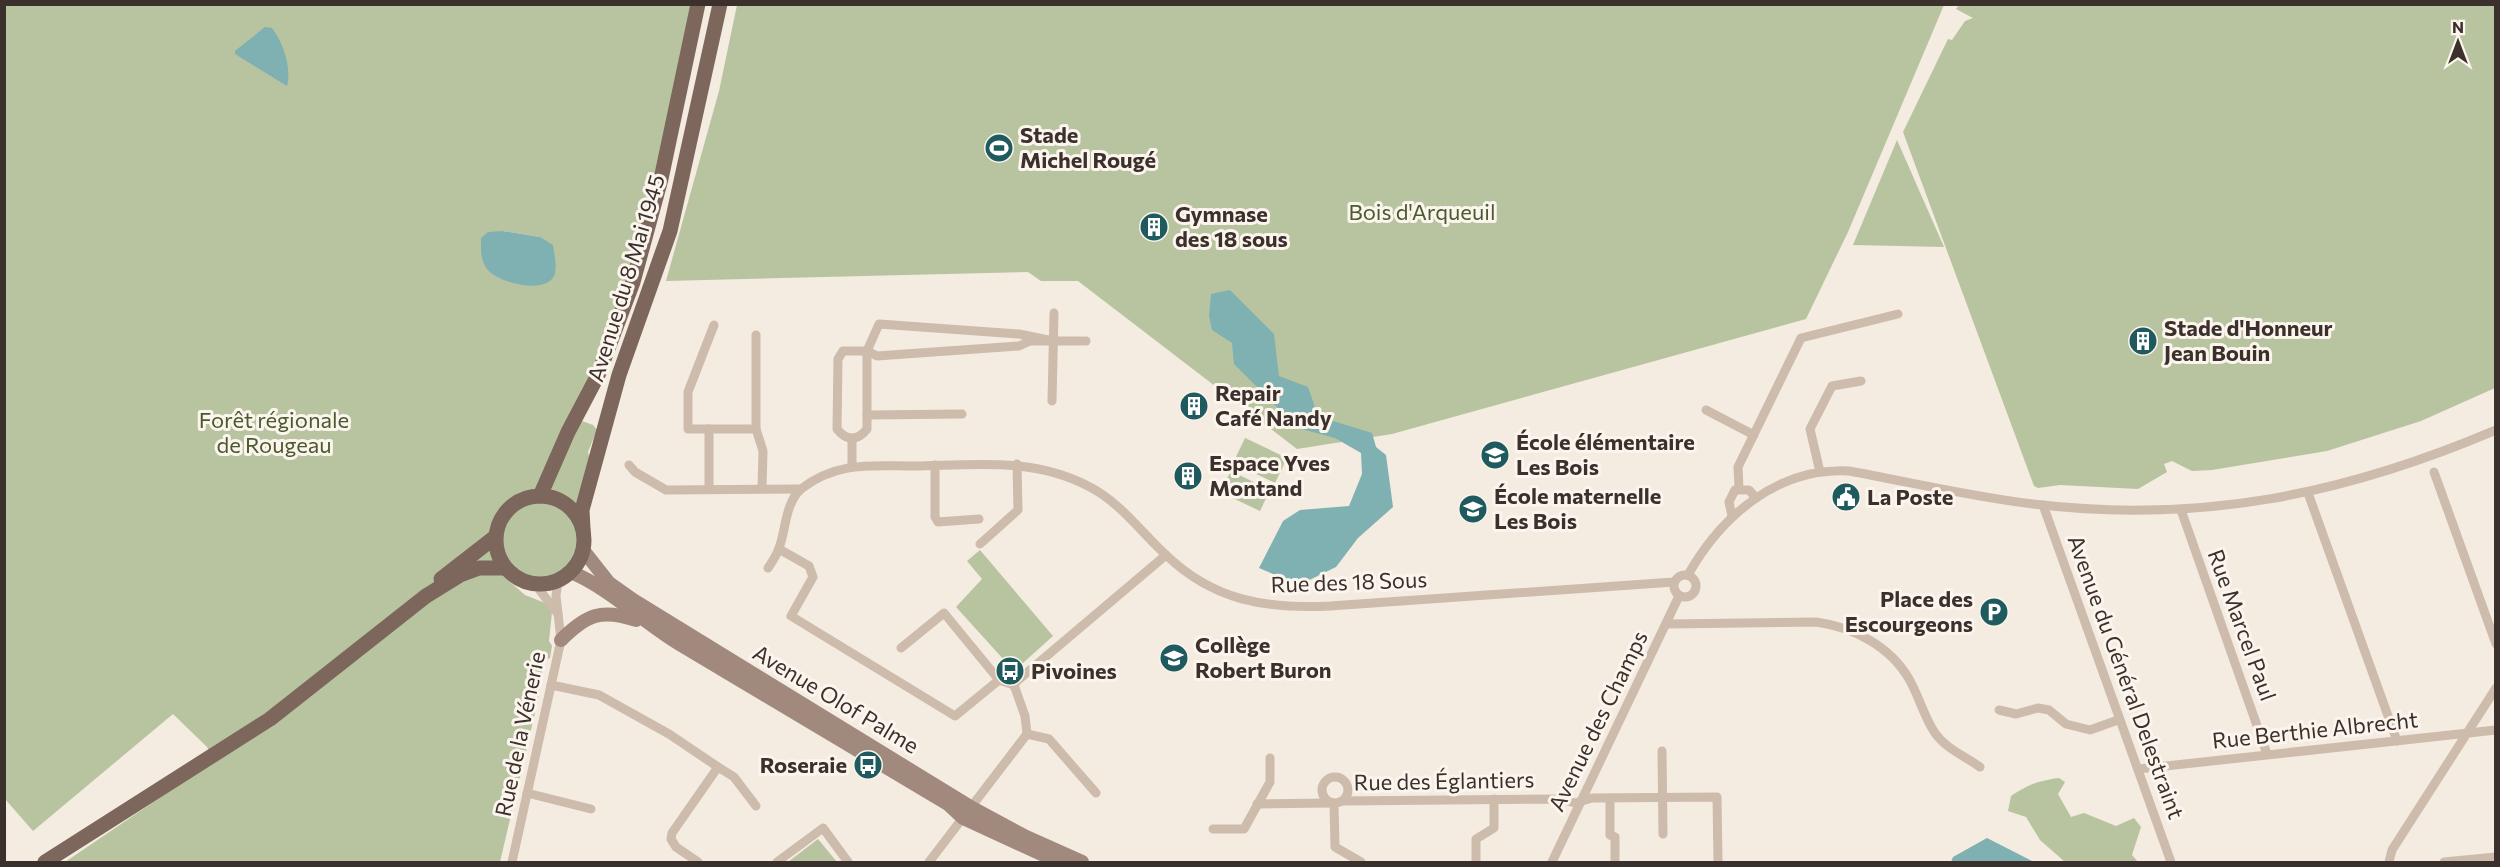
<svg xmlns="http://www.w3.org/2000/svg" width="2500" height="867" font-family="Commissioner,sans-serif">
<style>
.green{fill:#b8c4a0;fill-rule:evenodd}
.water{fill:#7fb0b2}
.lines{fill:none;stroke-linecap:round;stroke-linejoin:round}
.minor{stroke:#cdbbac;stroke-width:9}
.secondary{stroke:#a18a7d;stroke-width:14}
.primary{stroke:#7d675c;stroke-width:15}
.labels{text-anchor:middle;stroke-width:6;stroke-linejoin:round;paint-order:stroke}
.poi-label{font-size:22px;font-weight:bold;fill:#3b302b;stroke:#fbf5ee;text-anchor:start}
.park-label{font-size:22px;fill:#4a5a2e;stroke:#fbf5ee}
.street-label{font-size:22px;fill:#3b302b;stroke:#fbf5ee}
</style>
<rect width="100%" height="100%" fill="#f4ebe1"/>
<g class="green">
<path d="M 4,5 L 693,5 L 641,238 L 613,328 L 571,417 L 593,425 L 597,430 L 588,452 L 591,464 C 587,496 588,573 548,580 C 531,583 521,572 503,576 L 525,595 L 545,603 L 552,612 L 549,641 L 552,646 L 550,658 L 544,661 L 538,700 L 500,862 L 65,862 L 214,761 L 207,747 L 173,714 L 33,831 L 5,799 ZM 503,231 L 540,237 L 481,238 Z"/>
<polygon points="737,5 1944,5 1848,232 1806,319 1392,434 1297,449 1078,281 1041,281 1028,272 666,281 719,91"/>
<polygon points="1959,5 2495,5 2495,388 2421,421 2327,451 2212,470 2192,471 2172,461 2164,464 2167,472 2138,489 2060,485 2038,488 2034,486 1903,132 1948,39 1952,40 1965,21 1973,18 1956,9"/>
<polygon points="1897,140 1944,247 1853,245"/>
<polygon points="1245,438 1287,458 1275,483 1233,463"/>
<polygon points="1231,471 1270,490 1260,511 1220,492"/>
<polygon points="980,550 1053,636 1014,671 956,607 982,579 967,561"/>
<path d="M 2059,778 L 2065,782 L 2058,794 L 2071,817 L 2084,813 L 2116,826 L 2134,818 L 2141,827 L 2132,855 L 2138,862 L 2065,862 L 2040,840 L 2026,817 L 2008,811 L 2011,796 C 2030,784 2037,781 2059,778 Z"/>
<polygon points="818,839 837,862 788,862"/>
</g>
<g class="water">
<path d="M 265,27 L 272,28 C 283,42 292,69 287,86 L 235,54 L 235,51 Z"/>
<path d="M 503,231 L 540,237 L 553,245 C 554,254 557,264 555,273 C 550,295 503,284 490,272 C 480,263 481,250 481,238 L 488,232 Z"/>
<polygon points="1230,290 1274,334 1279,376 1308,387 1316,410 1323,418 1372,433 1376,447 1386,455 1393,507 1358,538 1336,567 1299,585 1259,568 1283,521 1300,510 1349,506 1362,474 1361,453 1335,438 1298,428 1234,364 1232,343 1212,330 1209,316 1211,294"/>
<polygon points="1987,838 2034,862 1951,862 1953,857"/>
</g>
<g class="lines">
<g class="minor">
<polygon points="879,324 1019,334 1053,341 1030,341 1019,346 877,356 867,351"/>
<polyline points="714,325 688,392 688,429 756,429 763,451 762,488"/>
<polyline points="756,335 756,429"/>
<polyline points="1053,341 1086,341"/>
<path d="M 843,351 L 867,351 L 867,429 C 858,441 846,441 837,429 L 838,359 Z"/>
<polyline points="1052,401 1054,313"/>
<polyline points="1706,410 1754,435"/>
<polyline points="867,415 962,414"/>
<polyline points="629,465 635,472 666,490 801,489"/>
<polyline points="935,465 935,517 938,522 979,519"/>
<polyline points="852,466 852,439"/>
<polyline points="1820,472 1810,429 1832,386 1861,381"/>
<polyline points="2434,472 2496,644"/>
<polyline points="709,489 709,429"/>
<polyline points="1739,489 1738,467 1801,338 1898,314"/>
<polyline points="2308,493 2397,741"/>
<polyline points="2043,505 2171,862"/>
<polyline points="2181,510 2267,754"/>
<polyline points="1732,516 1729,502 1735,490 1749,490 1756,498"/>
<polyline points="980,544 1018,510 1017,464"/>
<polyline points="779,549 809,566 813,577 791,616 955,716 999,680 1014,685"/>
<path d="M 768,568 C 772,562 777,555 779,548 C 786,530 785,503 801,489 C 837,461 871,466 914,466 C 974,465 1032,457 1088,486 C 1120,502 1140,531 1166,555 C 1214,601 1266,609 1330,606 L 1674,582"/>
<circle cx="1685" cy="586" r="11"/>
<path d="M 1688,575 C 1721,516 1778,467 1849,471 C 1910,482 1972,497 2033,504 C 2200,524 2343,495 2496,430"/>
<polyline points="535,584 558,614"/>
<path d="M 1667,624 L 1816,622 C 1853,627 1890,646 1909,679 C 1919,696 1924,717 1935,733 C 1946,749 1965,756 1980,767"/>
<polyline points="901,648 944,613 999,680"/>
<polyline points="551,685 599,695 669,734 718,767 672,833 671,839 676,847 698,862"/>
<polyline points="1999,710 2016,714 2038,708 2049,710 2066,724 2090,730 2118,720"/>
<polyline points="1027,734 1049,739 1096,793"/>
<polyline points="1662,751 1663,834"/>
<polyline points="718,767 734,777 756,806"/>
<polyline points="2138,769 2496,730"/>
<circle cx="1335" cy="790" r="13"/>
<polyline points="527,793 591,809"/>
<polyline points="1610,798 1610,835 1615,837 1615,862"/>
<polyline points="1343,801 1560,799 1575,803 1592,798 1717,797 1718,862"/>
<polyline points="1257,804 1331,803"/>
<polyline points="1334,804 1335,847 1361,862"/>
<polyline points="1213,829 1244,829 1270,782 1270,758"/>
<polyline points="512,862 561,640 556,596 558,581"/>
<polyline points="777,862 823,828 848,862"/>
<polyline points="929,862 1027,734 1025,716 1014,685 1017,681 1166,555"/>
<polyline points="1476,862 1476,839 1494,828 1494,799"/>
<polyline points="1552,862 1679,596"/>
<polyline points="2389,862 2392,850 2496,688"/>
<polyline points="2444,862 2496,857"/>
</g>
<g class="secondary">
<polyline points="583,550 609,583 633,600 972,808 1026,837 1082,862"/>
<path d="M 571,572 C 609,588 642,621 678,643 L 948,804 L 963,818 L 1059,862"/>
<path d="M 561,640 C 586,615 601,608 636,620"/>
</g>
<g class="primary">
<polyline points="540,496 568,432 598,375 633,282 661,179 698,4"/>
<circle cx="540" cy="540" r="44"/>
<polyline points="583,529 582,510 619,375 670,231 720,4"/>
<polyline points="441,579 495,537"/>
<polyline points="45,862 270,719 426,596 460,575 479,568 505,568"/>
</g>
</g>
<defs>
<g id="stadium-disc" transform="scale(1.5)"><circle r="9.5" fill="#1f5a5e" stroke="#fbf5ee"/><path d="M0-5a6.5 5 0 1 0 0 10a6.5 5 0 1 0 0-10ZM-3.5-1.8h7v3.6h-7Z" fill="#fff"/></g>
<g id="building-disc" transform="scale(1.5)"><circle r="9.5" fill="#1f5a5e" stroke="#fbf5ee"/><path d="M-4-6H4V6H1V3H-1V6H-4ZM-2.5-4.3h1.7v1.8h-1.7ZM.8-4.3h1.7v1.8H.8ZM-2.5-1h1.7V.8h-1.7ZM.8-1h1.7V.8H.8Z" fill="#fff"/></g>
<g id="school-disc" transform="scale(1.5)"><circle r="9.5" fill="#1f5a5e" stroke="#fbf5ee"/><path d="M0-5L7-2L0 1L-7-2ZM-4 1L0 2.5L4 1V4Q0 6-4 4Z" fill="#fff"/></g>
<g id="civic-disc" transform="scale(1.5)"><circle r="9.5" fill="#1f5a5e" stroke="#fbf5ee"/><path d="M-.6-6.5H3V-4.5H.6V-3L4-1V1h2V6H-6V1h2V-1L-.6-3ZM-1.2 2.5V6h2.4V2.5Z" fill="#fff"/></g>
<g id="parking-disc" transform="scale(1.5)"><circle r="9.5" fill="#1f5a5e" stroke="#fbf5ee"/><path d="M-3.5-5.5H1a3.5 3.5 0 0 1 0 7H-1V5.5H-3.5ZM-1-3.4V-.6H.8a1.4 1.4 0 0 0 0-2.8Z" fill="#fff"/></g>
<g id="bus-disc" transform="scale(1.5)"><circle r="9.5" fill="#1f5a5e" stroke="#fbf5ee"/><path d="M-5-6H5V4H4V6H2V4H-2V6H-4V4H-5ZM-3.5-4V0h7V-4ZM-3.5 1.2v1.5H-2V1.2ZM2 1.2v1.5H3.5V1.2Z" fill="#fff"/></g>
</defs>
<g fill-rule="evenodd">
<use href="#stadium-disc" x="999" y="148"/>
<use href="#building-disc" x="1154" y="227"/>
<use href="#building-disc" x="2143" y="341"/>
<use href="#building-disc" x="1194" y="406"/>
<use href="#school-disc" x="1495" y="455"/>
<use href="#building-disc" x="1188" y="476"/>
<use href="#civic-disc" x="1846" y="497"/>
<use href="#school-disc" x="1473" y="509"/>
<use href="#parking-disc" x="1994" y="612"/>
<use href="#school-disc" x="1174" y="658"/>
<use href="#bus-disc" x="1010" y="671"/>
<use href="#bus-disc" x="868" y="765"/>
</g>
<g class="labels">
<g class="poi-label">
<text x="1020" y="143">Stade<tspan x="1020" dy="25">Michel Rougé</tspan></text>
<text x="1175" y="222">Gymnase<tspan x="1175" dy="25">des 18 sous</tspan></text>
<text x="2164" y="336">Stade d'Honneur<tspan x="2164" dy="25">Jean Bouin</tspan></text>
<text x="1215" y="401">Repair<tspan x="1215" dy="25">Café Nandy</tspan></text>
<text x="1516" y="450">École élémentaire<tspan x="1516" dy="25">Les Bois</tspan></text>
<text x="1209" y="471">Espace Yves<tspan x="1209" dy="25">Montand</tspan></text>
<text x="1494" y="504">École maternelle<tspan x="1494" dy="25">Les Bois</tspan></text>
<text x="1867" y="505">La Poste</text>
<text x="1973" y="607" text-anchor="end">Place des<tspan x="1973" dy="25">Escourgeons</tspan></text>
<text x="1195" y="653">Collège<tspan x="1195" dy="25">Robert Buron</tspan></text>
<text x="1031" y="679">Pivoines</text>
<text x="847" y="773" text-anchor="end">Roseraie</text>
</g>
<g class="park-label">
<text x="1422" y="220">Bois d'Arqueuil</text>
<text x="274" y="428">Forêt régionale<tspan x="274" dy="25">de Rougeau</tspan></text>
</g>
<g class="street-label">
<text transform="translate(626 278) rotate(-73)" y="8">Avenue du 8 Mai 1945</text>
<text transform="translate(1349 582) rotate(-2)" y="8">Rue des 18 Sous</text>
<text transform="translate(2242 625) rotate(70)" y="8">Rue Marcel Paul</text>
<text transform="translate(2126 677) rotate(70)" y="8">Avenue du Général Delestraint</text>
<text transform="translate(836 699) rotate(31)" y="8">Avenue Olof Palme</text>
<text transform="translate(1598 721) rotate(-64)" y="8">Avenue des Champs</text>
<text transform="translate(2315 730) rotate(-6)" y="8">Rue Berthie Albrecht</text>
<text transform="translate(520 734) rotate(-78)" y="8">Rue de la Vénerie</text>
<text transform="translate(1444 781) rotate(-1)" y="8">Rue des Églantiers</text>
</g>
</g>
<rect width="2500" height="867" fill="none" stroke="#3b302b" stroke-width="12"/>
<g transform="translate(2458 42)" stroke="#fbf5ee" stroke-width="4.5" paint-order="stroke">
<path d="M0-4.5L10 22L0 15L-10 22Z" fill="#3b302b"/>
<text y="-9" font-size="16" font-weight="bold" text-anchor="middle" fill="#3b302b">N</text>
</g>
</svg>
